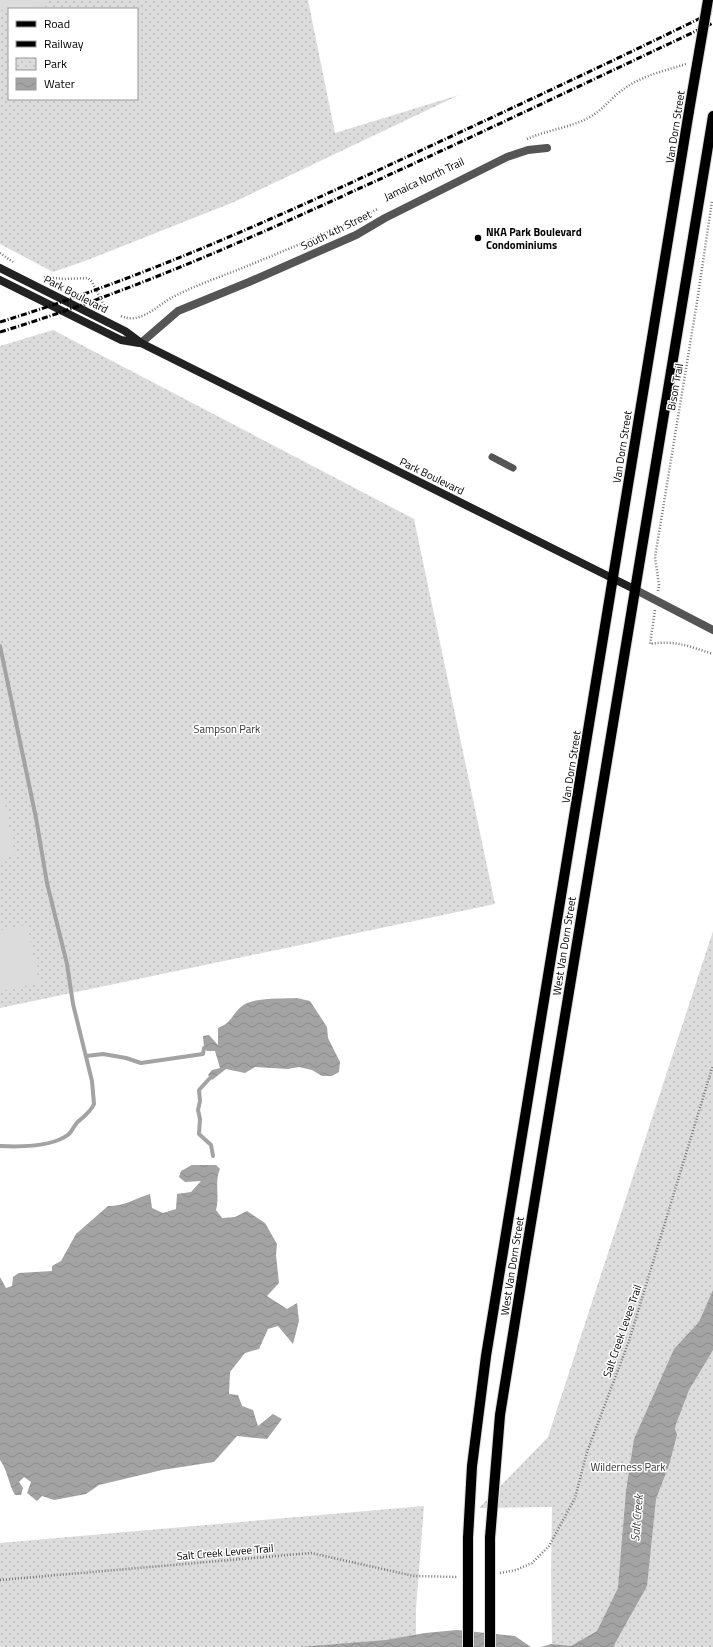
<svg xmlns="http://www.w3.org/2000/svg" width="713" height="1647" font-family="'Titillium Web',sans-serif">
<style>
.park{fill:url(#park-dots);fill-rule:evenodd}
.pitch{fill:#dcdcdc}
.water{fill:url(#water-waves)}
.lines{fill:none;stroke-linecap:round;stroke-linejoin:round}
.stream{stroke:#a3a3a3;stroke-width:4}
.primary-casing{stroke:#dbdbdb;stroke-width:12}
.path{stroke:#777;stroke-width:2.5;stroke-dasharray:1 2;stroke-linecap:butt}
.service{stroke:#555;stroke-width:7}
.minor{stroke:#555;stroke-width:8}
.secondary{stroke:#222;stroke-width:8}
.primary{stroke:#000;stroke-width:10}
.rail{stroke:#000;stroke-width:3;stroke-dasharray:6 2 1 2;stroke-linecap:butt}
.primary-bridge-casing{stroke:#dbdbdb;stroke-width:12;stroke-linecap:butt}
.primary-bridge{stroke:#000;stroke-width:10}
.poi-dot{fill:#000;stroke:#fff;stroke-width:1.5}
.labels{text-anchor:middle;stroke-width:3;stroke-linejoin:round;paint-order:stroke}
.street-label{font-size:11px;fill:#000;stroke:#fff}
.poi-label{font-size:11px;font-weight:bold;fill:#000;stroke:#fff;text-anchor:start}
.park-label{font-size:11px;fill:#333;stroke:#fff}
.water-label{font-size:12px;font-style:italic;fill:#444;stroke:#fff}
</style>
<defs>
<pattern id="park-dots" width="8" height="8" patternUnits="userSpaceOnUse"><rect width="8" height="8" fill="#dcdcdc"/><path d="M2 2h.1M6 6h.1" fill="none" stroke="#bbb" stroke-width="1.8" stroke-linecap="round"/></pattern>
<pattern id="water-waves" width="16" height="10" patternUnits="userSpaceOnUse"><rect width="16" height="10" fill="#a3a3a3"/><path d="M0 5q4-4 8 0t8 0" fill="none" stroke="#8b8b8b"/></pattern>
</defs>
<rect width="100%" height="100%" fill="#fff"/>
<g class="park">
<path d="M 0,0 L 308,0 L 335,133 L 459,95 L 234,202 L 85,261 L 53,272 L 0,244 ZM 9,9 L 137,9 L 137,99 L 9,99 Z"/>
<polygon points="53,330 414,519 495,904 0,1008 0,346"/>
<polygon points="713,931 713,1647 552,1647 551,1571 552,1507 479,1508 548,1437"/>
<polygon points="424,1506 416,1609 416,1647 0,1647 0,1543"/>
</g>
<g class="pitch">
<polygon points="0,0 49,0 48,6 0,10"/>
<polygon points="4,799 15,856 0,859 0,800"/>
<polygon points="27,925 39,983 0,991 0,930"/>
</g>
<g class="water">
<path d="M 297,998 L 310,1001 L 327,1027 L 328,1038 L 340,1062 L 339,1072 L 332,1076 L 322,1076 L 312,1070 L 299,1067 L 288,1069 L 255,1067 L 245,1073 L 226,1069 L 212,1080 L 208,1075 L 212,1070 L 220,1068 L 215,1051 L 207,1051 L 204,1048 L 203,1036 L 209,1035 L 218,1045 L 218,1028 C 232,1023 232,1014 242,1006 C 252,997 284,999 297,998 Z"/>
<path d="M 192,1165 L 216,1165 L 220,1169 C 214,1182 220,1196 216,1210 L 222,1218 L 235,1217 L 247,1211 L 265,1223 L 277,1244 L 276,1255 L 279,1283 L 267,1296 L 287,1309 L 297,1303 L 299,1321 L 293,1344 L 278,1326 L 268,1329 L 259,1349 L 245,1353 L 230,1372 L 229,1394 L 238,1395 L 242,1406 L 253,1410 L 258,1426 L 273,1414 L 282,1419 L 267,1439 L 237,1436 L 214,1462 L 162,1470 L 99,1485 L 86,1494 L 54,1500 L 42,1496 L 37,1501 L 27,1493 L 31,1482 L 24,1477 L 19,1482 L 23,1488 L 21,1495 L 15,1495 C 8,1483 8,1471 0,1460 L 0,1277 L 6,1288 L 12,1286 L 13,1277 L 19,1273 L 52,1271 L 52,1266 L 61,1261 L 76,1234 L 108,1206 C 126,1206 133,1199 150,1194 L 152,1208 L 163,1213 L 176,1209 L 177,1194 L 191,1192 L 201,1181 L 185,1182 L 179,1177 L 181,1171 Z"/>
<polygon points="713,1290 713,1350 689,1390 676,1424 675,1429 677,1435 669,1465 656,1499 647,1586 613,1647 541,1647 551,1644 571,1646 597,1631 618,1588 626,1491 634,1439 674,1349 699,1322"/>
<polygon points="457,1630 515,1636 531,1647 300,1647 386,1640 425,1633"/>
</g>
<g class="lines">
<g class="stream">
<path d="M 0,646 L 36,818 L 47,883 L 67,964 L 73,1004 L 92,1081 L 94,1104 C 91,1111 86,1115 80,1120 C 75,1123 73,1130 69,1134 C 53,1147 20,1147 0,1146"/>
<polyline points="86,1056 103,1054 126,1058 141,1063 203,1054 204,1048"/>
<polyline points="210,1078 199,1090 200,1101 198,1110 200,1119 199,1134 211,1145 213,1156"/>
</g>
<g class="primary-casing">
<g id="primary">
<polyline points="468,1538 472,1466 486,1356 689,111"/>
<polyline points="490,1538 500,1415 525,1259 713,116"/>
</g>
</g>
<g class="path">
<path d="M 527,139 C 547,130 569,128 588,118 C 602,111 609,100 621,91 C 640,76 664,71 686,64"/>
<polyline points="0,253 13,262"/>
<polyline points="44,277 64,279 88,278 92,282 106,309"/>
<path d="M 121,316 C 141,325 157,305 173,297 C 198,284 226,275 252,264 C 294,247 336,229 378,209"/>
<polyline points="658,591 659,585 655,557 697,302 712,201"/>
<path d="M 655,610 L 650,644 C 676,640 688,646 713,654"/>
<polyline points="500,1573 516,1570 532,1563 549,1546 575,1498 587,1452 629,1341 713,1065"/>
<polyline points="0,1580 311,1553 414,1576 457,1577"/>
</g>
<polyline class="service" points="492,457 513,468"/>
<g class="minor">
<polyline points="141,343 178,311 249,282 356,235 385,218 507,157 528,150 547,148"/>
<polyline points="634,589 713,630"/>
</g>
<g class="secondary">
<polyline points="0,268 125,331 141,343 634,589"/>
<polyline points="0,280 121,340 139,343"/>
</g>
<use href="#primary" class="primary"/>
<g class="rail">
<path d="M 0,322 C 137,280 269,221 398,161 C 504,112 609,63 713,12"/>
<path d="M 0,332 C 122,295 240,243 356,190 C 475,136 594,79 713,23"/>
</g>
<g class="primary-bridge-casing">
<g id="primary-bridge">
<polyline points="689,111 708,0"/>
<polyline points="468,1538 468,1647"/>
<polyline points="490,1538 490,1647"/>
</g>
</g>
<use href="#primary-bridge" class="primary-bridge"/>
</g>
<circle class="poi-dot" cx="478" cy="238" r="4"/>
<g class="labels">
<g class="street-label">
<text transform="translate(675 127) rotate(-81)" y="4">Van Dorn Street</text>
<text transform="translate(424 179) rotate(-25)" y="4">Jamaica North Trail</text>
<text transform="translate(336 230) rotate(-26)" y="4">South 4th Street</text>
<text transform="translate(76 294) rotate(27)" y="4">Park Boulevard</text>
<text transform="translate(675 387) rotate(-80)" y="4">Bison Trail</text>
<text transform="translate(622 447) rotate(-81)" y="4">Van Dorn Street</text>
<text transform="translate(432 476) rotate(26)" y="4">Park Boulevard</text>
<text transform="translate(571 767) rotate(-81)" y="4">Van Dorn Street</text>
<text transform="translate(564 946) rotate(-81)" y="4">West Van Dorn Street</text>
<text transform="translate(512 1266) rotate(-81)" y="4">West Van Dorn Street</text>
<text transform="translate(622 1331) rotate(-71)" y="4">Salt Creek Levee Trail</text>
<text transform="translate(225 1552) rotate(-5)" y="4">Salt Creek Levee Trail</text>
</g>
<g class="poi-label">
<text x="486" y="236">NKA Park Boulevard<tspan x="486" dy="13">Condominiums</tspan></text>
</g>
<g class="park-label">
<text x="227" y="733">Sampson Park</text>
<text x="628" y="1471">Wilderness Park</text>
</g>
<g class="water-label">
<text transform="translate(637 1518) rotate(-85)" y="4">Salt Creek</text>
</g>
</g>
<rect x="8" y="8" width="130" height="92" fill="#ffffff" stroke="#999999"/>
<rect x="16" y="21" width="20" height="6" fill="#000000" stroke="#999999"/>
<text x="44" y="28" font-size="12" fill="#000000">Road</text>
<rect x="16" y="41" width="20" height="6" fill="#000000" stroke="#999999"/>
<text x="44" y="48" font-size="12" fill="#000000">Railway</text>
<rect x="16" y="58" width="20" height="12" fill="url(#park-dots)" stroke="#999999"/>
<text x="44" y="68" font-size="12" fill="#000000">Park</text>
<rect x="16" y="78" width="20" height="12" fill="url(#water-waves)" stroke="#999999"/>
<text x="44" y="88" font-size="12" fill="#000000">Water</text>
</svg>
